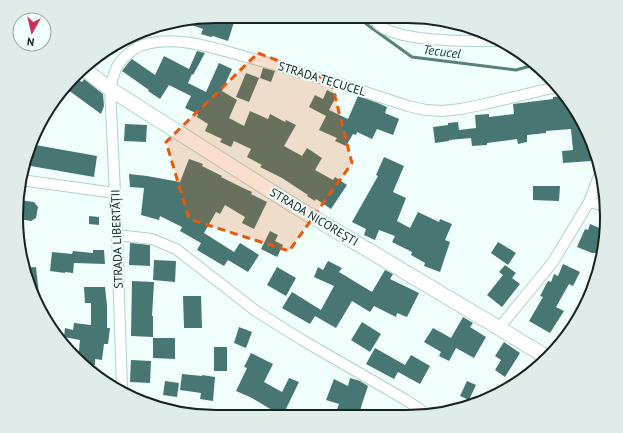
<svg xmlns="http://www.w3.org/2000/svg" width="623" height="433" font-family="'PT Sans',sans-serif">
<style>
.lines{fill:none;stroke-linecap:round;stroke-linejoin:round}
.stream{stroke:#5b817d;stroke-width:3}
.building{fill:#487773}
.street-casing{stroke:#afd1cd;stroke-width:12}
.secondary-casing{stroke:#afd1cd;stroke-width:16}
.street{stroke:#fff;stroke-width:10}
.secondary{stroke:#fff;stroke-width:14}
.marked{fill:#e8590c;fill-opacity:0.2;stroke:#e8590c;stroke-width:3;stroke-dasharray:8 5;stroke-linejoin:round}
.labels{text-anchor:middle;stroke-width:4;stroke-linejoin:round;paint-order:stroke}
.street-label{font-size:12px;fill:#162321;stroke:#f0fefc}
.water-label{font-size:13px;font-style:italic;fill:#0e3d3a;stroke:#f0fefc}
.rim{fill:none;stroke:#162321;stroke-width:2}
</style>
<rect width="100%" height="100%" fill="#f0fefc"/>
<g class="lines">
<polyline class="stream" points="359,18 369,26 412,57 516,70 534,65"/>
</g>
<g class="building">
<polygon points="216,16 236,16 228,41 213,36 211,37 201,34 203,29 180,21"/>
<polygon points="197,51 205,53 193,75 192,74 188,83 206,92 219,63 232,69 222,91 237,100 229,118 244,126 250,111 268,119 270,114 285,122 286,120 296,125 284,146 302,156 307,148 322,158 315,170 333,180 335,177 347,185 331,209 316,199 315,201 307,196 308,195 282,178 260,167 262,165 247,157 251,149 234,141 231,147 220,142 222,139 205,131 208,124 197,117 198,114 185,108 191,96 169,85 160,99 148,91 149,90 122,71 129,62 132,59 155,75 164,56 189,69"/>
<polygon points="263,68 275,71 271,82 260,78"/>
<polygon points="246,73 259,78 249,102 236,97"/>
<polygon points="74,77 82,82 84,79 103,94 104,106 101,114 64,87 66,84"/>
<polygon points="327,90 337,95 329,110 348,119 358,96 378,103 387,107 385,113 399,119 393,135 377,129 372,139 357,132 356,135 353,134 346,146 335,141 337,138 319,130 326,116 309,107 315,95 323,99"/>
<polygon points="563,96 592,140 589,140 591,161 563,163 562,151 573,150 571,129 546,131 546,133 527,135 527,142 518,144 517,139 487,143 487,145 472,146 471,138 449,140 449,141 435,143 433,127 448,125 448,123 458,122 459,130 476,128 475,115 489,114 489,117 514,114 513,104 553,99 553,97"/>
<polygon points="125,124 147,125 146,142 124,141"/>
<polygon points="30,144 97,156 94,177 25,165"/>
<polygon points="384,157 404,166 393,192 406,198 397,221 410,228 418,212 439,222 440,219 452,224 445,240 450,242 440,272 424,266 425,263 411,255 412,252 392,242 395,236 379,230 375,240 364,235 366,229 352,222 378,176 376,175"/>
<polygon points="189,159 203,164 202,166 222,176 221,177 243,188 252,192 251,194 267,202 254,229 242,223 245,217 225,205 220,214 216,212 204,233 234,252 240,243 259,255 248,272 228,260 224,266 197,250 201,243 180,231 182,227 160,216 159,220 141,215 144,188 130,187 129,174 147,176 180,182"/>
<polygon points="533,186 560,186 559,201 533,200"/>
<polygon points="18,200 34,202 38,207 36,218 31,221 19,219"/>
<polygon points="89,216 99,217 99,225 89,224"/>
<polygon points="590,224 604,230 600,253 592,253 577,247 585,229 588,230"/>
<polygon points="270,231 278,235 275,241 283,245 277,257 261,249"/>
<polygon points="498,242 516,253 508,265 491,253"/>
<polygon points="130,243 150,245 150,266 129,265"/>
<polygon points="93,250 104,250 105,264 74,263 73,273 65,272 65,273 50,271 52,252 72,254 73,251 93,253"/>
<polygon points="154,260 176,261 175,282 153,280"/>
<polygon points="328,261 342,268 339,272 372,292 385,270 393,274 390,279 419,293 407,317 397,313 396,317 374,306 370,312 352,301 336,328 315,316 310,324 282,308 292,292 321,310 334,286 314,277 318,267 323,270"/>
<polygon points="563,264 580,272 573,286 569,284 556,307 564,311 550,333 529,321 543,297 540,296 548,281 551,282 554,274 558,276"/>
<polygon points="505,265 516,273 512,278 520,284 502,307 487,295 503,275 499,272"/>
<polygon points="36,267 40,303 36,304 24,268"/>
<polygon points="277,267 296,278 286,296 267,285"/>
<polygon points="132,281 154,282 152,316 153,316 153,337 131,336"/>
<polygon points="84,287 105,287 107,306 107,328 110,328 108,344 104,344 102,360 95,359 95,365 83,364 78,360 80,340 64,337 65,328 73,330 74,323 91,325 91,303 85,303"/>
<polygon points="183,296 201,296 202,328 184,328"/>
<polygon points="463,317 473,323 470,327 486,337 474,358 456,348 449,361 439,356 441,352 424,342 433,328 451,338"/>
<polygon points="362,322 381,334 370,352 351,340"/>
<polygon points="239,327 252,332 246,348 234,343"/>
<polygon points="153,338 175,338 175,359 153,358"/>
<polygon points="504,342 520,353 505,377 495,370 501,360 495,356"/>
<rect x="214" y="347" width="13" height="24"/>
<polygon points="375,348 405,365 411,355 430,366 420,384 398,372 394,379 366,364"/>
<polygon points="251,353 273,364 264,382 282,392 289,378 299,382 285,411 272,410 250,397 236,391 247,368 244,367"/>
<polygon points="131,360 151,361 150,383 130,382"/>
<polygon points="182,374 202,376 202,375 215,377 213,401 200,399 201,393 180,390"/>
<polygon points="350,378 360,381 368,386 361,407 360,415 343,415 336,412 339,404 326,400 334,379 348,386"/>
<polygon points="165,381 179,383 177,397 163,395"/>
<polygon points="467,381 476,385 469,400 460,396"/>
</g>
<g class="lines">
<g class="street-casing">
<g id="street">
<path d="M 375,19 C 376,20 377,23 378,24 C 397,43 474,41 502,41"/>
<polyline points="21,180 115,193"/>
<polyline points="589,202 605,206"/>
<polyline points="117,235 152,239 176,249 256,311 302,340 406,400 421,410 424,414"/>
<polyline points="499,328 553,262 589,202 599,176"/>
<path d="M 122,390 L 117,235 L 110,89 C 112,82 114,71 118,65 C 122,58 135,47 143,45 C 179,34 219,50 254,59 C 306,73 357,89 408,106 L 426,110 L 442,111 L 461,109 L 485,104 L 556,87"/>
</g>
</g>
<g class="secondary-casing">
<polyline id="secondary" points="84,69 110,89 296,207 499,328 548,358"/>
</g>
<use href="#street" class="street"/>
<use href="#secondary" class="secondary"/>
</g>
<path class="marked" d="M 258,53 L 331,81 L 352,163 L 289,251 L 189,219 L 166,142 Z"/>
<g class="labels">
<g class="street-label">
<text transform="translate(322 79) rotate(17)" y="4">STRADA TECUCEL</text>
<text transform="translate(314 217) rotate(31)" y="4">STRADA NICOREȘTI</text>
<text transform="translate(117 239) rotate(-92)" y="4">STRADA LIBERTĂȚII</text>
</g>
<g class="water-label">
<text transform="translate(442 51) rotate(7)" y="5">Tecucel</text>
</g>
</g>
<path d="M0 0H623V433H0ZM216 23H407A193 193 0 0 1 600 216V217A193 193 0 0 1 407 410H216A193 193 0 0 1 23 217V216A193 193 0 0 1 216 23Z" fill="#dfecea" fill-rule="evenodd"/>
<path class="rim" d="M216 23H407A193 193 0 0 1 600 216V217A193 193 0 0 1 407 410H216A193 193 0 0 1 23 217V216A193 193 0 0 1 216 23Z"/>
<g transform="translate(32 32) rotate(188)"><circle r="19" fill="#f0fefc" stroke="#99a6a4"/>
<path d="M0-3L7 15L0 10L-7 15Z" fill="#c4355b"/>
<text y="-6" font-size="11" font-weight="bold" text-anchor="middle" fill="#162321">N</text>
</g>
</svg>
